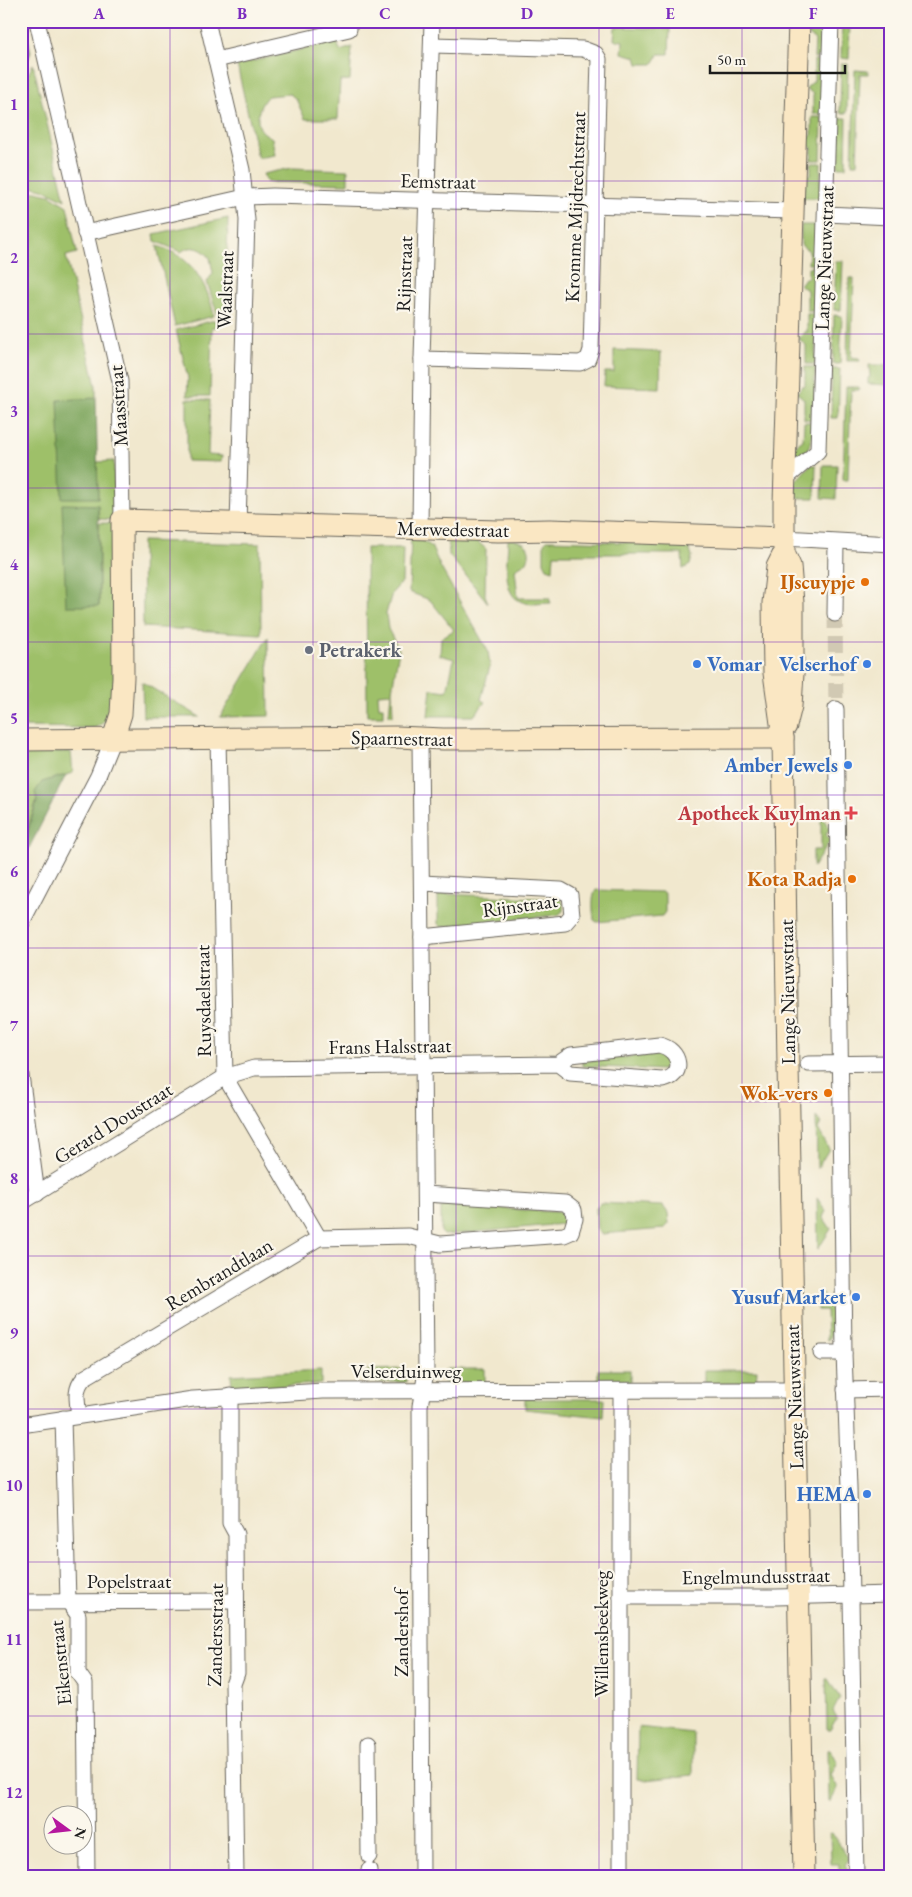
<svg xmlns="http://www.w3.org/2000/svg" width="912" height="1897" font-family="'EB Garamond',serif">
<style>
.green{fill:#9ec069;stroke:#5d6e42}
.forest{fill:#7ea65d;stroke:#4d613c}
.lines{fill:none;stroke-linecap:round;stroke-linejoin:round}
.street-tunnel{stroke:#d1c9b3;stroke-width:15;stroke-dasharray:15 8;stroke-linecap:butt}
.street-casing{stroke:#67635a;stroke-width:17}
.secondary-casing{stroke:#67635a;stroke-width:23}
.street{stroke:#fff;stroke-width:15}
.secondary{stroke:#fae7c3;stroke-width:21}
.grid{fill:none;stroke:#7b2cbf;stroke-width:1;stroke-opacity:0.55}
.food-dot{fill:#e8710a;stroke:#fbf7ec;stroke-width:2}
.worship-dot{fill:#6b7280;stroke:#fbf7ec;stroke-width:2}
.shop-dot{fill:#3f7fe0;stroke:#fbf7ec;stroke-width:2}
.health-dot{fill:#e0444e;stroke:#fbf7ec;stroke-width:2}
.labels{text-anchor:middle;stroke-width:4.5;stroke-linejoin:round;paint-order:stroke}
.street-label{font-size:20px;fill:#1c1c1c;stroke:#fbf7ec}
.food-label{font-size:20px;font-weight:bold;fill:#c56008;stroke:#fbf7ec;text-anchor:end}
.worship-label{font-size:20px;font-weight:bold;fill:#5b616d;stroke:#fbf7ec;text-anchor:start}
.shop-label{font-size:20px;font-weight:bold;fill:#366cbe;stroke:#fbf7ec;text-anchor:end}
.health-label{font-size:20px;font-weight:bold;fill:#be3a42;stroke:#fbf7ec;text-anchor:end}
.neatline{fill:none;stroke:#7b2cbf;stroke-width:2}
.grid-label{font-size:16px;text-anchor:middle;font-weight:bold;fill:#7b2cbf}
</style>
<rect width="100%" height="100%" fill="#fbf7ec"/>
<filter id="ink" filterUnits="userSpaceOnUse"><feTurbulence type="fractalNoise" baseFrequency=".02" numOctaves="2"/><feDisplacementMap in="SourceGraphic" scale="10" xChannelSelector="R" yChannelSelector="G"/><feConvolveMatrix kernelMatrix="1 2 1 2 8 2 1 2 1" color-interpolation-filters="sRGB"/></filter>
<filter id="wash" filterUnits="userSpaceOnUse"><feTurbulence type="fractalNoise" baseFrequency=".0096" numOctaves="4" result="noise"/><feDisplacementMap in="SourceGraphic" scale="20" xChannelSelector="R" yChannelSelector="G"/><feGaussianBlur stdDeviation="1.12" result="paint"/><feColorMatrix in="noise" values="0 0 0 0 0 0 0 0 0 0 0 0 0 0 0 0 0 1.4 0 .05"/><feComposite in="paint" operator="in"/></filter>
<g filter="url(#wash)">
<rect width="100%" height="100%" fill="#f1e8ce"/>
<g class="green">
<polygon points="815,21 825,21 824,58 814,58 815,40 808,34 808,32 815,27"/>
<polygon points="842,21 850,21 849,59 841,58"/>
<polygon points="615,27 670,29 669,54 659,54 653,64 638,64 636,57 622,53 623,41 614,40"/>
<path d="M 337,41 L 340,51 L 352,47 L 350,80 L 340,81 L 338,119 L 305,119 L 296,99 L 290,94 L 268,96 C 259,104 254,121 262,131 C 265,134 269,136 272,138 L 275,155 L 258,158 L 237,65 Z"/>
<polygon points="814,60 824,61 822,114 813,114 813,94 806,88 814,81"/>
<polygon points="33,64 65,200 43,189 21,184 21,91"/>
<polygon points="841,64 848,64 847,113 840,113"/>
<polygon points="855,70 868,71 868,74 860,74 857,164 852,164"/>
<polygon points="812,117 822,117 821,160 811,160 812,148 804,142 812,135"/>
<polygon points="840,118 847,118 846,167 838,167"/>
<polygon points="811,163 821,163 820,198 802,198 802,180 811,174"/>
<polygon points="292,168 348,170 348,184 267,182 263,174"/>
<path d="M 21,189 L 50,195 L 67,206 L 77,253 L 66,256 L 96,386 L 96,398 L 58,401 L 98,498 L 97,462 L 114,461 L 114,520 L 99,519 L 98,505 L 62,505 L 99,606 L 99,523 L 114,523 L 115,696 C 112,710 109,722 94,728 L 21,727 Z"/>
<path d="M 228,218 L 226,314 L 218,316 L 207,282 L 213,273 L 210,258 C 203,248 191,244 181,252 L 155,241 L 154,234 Z"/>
<polygon points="801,225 819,225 818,264 808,264 809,251 801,245"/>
<path d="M 157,246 C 191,255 208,284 214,316 L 175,326 Z"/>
<polygon points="836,261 843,261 841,310 834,310"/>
<polygon points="808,267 818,267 817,311 807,311 807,290 800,285 805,278 808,278"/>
<polygon points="849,278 854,278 851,357 859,358 860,361 847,361"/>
<polygon points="807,314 817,314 815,364 806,364 806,345 799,339 804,332 807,332"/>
<polygon points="834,315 842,316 840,364 833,364"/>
<polygon points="215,320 216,327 212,327 210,396 187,396 188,378 176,330"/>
<polygon points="614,350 661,352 660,388 604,386 605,372 614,372"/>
<polygon points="869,365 890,365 889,385 868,384 868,378 870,377"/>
<polygon points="805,367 815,367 814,420 804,419 804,399 797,393 802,386 805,386"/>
<polygon points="832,369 840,369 838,418 831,418"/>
<polygon points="846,387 859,387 859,390 851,390 848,480 843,480"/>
<polygon points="187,399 210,400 208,455 222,456 221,462 187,461"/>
<path d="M 804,422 L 814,422 C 813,435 811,455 795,456 L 795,446 L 803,440 Z"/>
<polygon points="810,465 816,465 815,498 796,498 795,482"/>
<polygon points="823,465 837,465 836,499 822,498"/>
<polygon points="411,537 416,537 431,546 441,568 488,651 490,666 481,700 485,702 474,716 428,716 431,689 447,691 454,659 440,655 441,638 454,630 430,600 409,592"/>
<polygon points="448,538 477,538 477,541 486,549 485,595 488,603 449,555"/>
<path d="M 508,539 C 523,540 534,546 527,562 L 515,569 L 518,598 L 549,598 L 551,603 C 542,603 529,606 520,601 C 501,593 508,556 508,539 Z"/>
<polygon points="547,540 687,544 692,556 690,565 683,569 682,554 554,554 553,570 547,568 544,562 544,543"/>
<polygon points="142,541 260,544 261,634 143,627"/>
<polygon points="366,548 403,548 402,582 392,593 386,614 388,629 399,650 392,690 393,716 389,715 391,693 378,694 379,707 383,707 383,716 367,716"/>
<polygon points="268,637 269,716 220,717"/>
<polygon points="142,682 200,717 143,717"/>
<polygon points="28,752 71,752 73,773 42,782 29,825 28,836 21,853 21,754"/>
<polygon points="821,816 830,828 826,834 830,841 813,867 813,850 821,850"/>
<path d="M 596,890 L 663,892 L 665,896 L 665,912 L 662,916 L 597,922 L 594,920 C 593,911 591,898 596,890 Z"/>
<polygon points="441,894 560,899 563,904 563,911 558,915 441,927 438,924 438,896"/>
<polygon points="660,1054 665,1056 668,1062 667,1066 662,1070 582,1066 582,1061"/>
<polygon points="816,1117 821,1123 818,1129 829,1149 817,1169"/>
<polygon points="817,1198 826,1211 823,1217 831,1229 818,1249"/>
<polygon points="600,1203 663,1206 668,1213 669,1224 664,1229 601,1234 597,1230 596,1208"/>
<polygon points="445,1205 557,1212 563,1213 563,1224 444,1235 441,1232 441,1208"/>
<polygon points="818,1291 820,1291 835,1316 831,1322 835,1329 828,1340 827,1340 826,1310 818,1310"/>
<polygon points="406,1369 406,1382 367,1382 367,1370"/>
<polygon points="446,1369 485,1369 485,1383 445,1383"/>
<polygon points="321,1370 321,1384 232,1388 231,1375"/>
<rect x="598" y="1370" width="32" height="13"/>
<polygon points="704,1370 757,1370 756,1383 704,1384"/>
<polygon points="525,1399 604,1399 603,1417 525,1409"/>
<polygon points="826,1679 828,1679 840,1698 833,1711 837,1717 830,1730 827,1730"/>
<polygon points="638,1727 693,1733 693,1775 645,1780 637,1779"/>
<polygon points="828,1749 830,1749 838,1762 831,1775 838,1788 831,1801 829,1801"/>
<polygon points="830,1833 832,1833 849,1859 845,1865 849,1871 846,1876 839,1876 839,1864 831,1864"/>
</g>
<g class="forest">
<polygon points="21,21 24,21 31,52 21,77"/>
<polygon points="96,398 98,498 62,498 58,400"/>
<polygon points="62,504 98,505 99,606 66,606"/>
<polygon points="66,775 21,864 21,853 37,801 35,792 42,782"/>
</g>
</g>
<g filter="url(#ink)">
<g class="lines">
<polyline class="street-tunnel" points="835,614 836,709"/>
<g class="street-casing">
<g id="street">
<polyline points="37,21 120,381 122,520"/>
<polyline points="207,21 242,170 247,220 238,524"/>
<polyline points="216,60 349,29"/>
<polyline points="826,214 891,217"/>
<polyline points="85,233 245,197 273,196 793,211"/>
<polyline points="422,359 580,363 588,359 591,350 599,59 596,54 583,49 432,45"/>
<polyline points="785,479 818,451 831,21"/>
<polyline points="420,529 422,359 432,21"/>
<polyline points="784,538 891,544"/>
<polyline points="835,614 836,542"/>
<polyline points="218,738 225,1077 319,1238"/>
<polyline points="420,739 426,1372 420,1406 422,1876"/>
<polyline points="422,883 561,890 570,895 572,915 565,923 422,937"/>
<polyline points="21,924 98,776 113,739"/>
<polyline points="808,1064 891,1063"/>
<polyline points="21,1075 37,1194"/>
<path d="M 21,1203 L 225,1077 L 254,1068 L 558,1064 L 570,1073 L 662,1080 C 686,1077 681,1049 659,1045 L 571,1055 L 558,1064"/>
<polyline points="821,1353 844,1353 836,709"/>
<polyline points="844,1353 849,1487 856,1876"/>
<polyline points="845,1390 891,1389"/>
<polyline points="230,1396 230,1523 236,1534 237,1673 233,1684 236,1876"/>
<path d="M 79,1415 C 77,1400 74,1389 84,1378 L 319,1238 L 408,1236 L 440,1244 L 564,1235 L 571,1232 L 575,1219 L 574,1210 L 565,1203 L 425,1194"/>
<polyline points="63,1418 68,1601 78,1615 78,1673 85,1683 87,1876"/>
<polyline points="21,1425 193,1399 323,1391 793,1390"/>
<polyline points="621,1597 776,1597 891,1594"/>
<polyline points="21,1602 236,1601"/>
<polyline points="368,1744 369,1856"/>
<polyline points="369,1870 369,1876"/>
<polyline points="621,1876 621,1391"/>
</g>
</g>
<g class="secondary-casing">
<g id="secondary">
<polyline points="784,553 777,567 773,603 774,673 783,738 788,1066 804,1876"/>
<polyline points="786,726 791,706 793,673 793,603 790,566 784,553 784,503 799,21"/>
<polyline points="113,739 121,714 123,677 122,520 498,531 550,530 784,538"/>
<polyline points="21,740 397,737 443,739 783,738"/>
</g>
</g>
<use href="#street" class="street"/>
<use href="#secondary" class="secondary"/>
</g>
</g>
<path class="grid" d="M 170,21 L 170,1876M 313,21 L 313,1876M 456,21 L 456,1876M 599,21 L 599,1876M 742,21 L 742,1876M 21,181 L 891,181M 21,334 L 891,334M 21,488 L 891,488M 21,642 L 891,642M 21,795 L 891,795M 21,948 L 891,948M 21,1102 L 891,1102M 21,1256 L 891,1256M 21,1409 L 891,1409M 21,1562 L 891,1562M 21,1716 L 891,1716"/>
<g class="food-dot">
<circle cx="865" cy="582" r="5"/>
<circle cx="852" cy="879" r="5"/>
<circle cx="828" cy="1093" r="5"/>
</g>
<circle class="worship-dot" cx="309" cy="650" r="5"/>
<g class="shop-dot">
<circle cx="697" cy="664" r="5"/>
<circle cx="867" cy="664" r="5"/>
<circle cx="848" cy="765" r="5"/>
<circle cx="856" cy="1297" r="5"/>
<circle cx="867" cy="1494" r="5"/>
</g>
<path class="health-dot" d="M848.5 805.5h5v5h5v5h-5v5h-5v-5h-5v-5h5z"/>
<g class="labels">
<g class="street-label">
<text transform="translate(438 181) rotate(1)" y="7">Eemstraat</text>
<text transform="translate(575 207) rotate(-88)" y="7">Kromme Mijdrechtstraat</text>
<text transform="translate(824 258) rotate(-88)" y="7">Lange Nieuwstraat</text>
<text transform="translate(404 274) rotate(-88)" y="7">Rijnstraat</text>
<text transform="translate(225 290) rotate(-88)" y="7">Waalstraat</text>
<text transform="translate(118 406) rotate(-94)" y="7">Maasstraat</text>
<text transform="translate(453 529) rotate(1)" y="7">Merwedestraat</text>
<text transform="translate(402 738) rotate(1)" y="7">Spaarnestraat</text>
<text transform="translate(520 905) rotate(-8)" y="7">Rijnstraat</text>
<text transform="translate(787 992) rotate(-91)" y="7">Lange Nieuwstraat</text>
<text transform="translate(203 1001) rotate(-91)" y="7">Ruysdaelstraat</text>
<text transform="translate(390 1046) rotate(-1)" y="7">Frans Halsstraat</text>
<text transform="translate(113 1123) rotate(-32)" y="7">Gerard Doustraat</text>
<text transform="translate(219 1274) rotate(-31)" y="7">Rembrandtlaan</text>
<text x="406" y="1378">Velserduinweg</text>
<text transform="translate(794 1397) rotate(-92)" y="7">Lange Nieuwstraat</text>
<text transform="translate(756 1576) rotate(-1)" y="7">Engelmundusstraat</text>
<text x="129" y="1588">Popelstraat</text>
<text transform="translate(401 1633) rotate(-90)" y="7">Zandershof</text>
<text transform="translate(601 1634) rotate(-90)" y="7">Willemsbeekweg</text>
<text transform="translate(215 1635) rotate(-89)" y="7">Zandersstraat</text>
<text transform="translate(60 1663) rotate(-96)" y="7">Eikenstraat</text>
</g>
<g class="food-label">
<text x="855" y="589">IJscuypje</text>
<text x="842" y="886">Kota Radja</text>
<text x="818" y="1100">Wok-vers</text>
</g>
<g class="worship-label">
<text x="319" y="657">Petrakerk</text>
</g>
<g class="shop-label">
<text x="707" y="671" text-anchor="start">Vomar</text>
<text x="857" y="671">Velserhof</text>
<text x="838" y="772">Amber Jewels</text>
<text x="846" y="1304">Yusuf Market</text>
<text x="857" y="1501">HEMA</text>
</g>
<g class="health-label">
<text x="841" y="820">Apotheek Kuylman</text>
</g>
</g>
<rect width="912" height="1897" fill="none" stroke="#fbf7ec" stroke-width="55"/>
<g transform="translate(68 1830) rotate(105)"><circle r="24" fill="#fbf7ec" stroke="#a29f99"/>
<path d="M0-4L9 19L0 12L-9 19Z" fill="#b5179e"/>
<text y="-8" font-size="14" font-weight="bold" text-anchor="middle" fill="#1c1c1c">N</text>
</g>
<path d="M710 65v8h135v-8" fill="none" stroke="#1c1c1c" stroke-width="2.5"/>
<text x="717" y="65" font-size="15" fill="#1c1c1c" stroke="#fbf7ec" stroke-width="4" paint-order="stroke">50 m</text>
<rect x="28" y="28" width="856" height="1842" class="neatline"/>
<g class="grid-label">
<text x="99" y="19">A</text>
<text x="242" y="19">B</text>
<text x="385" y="19">C</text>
<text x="527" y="19">D</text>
<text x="670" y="19">E</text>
<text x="813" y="19">F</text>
<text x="14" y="110">1</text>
<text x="14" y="263">2</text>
<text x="14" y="417">3</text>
<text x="14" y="570">4</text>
<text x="14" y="724">5</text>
<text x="14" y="877">6</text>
<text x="14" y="1031">7</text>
<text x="14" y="1184">8</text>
<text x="14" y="1338">9</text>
<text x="14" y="1491">10</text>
<text x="14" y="1645">11</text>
<text x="14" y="1798">12</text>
</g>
</svg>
